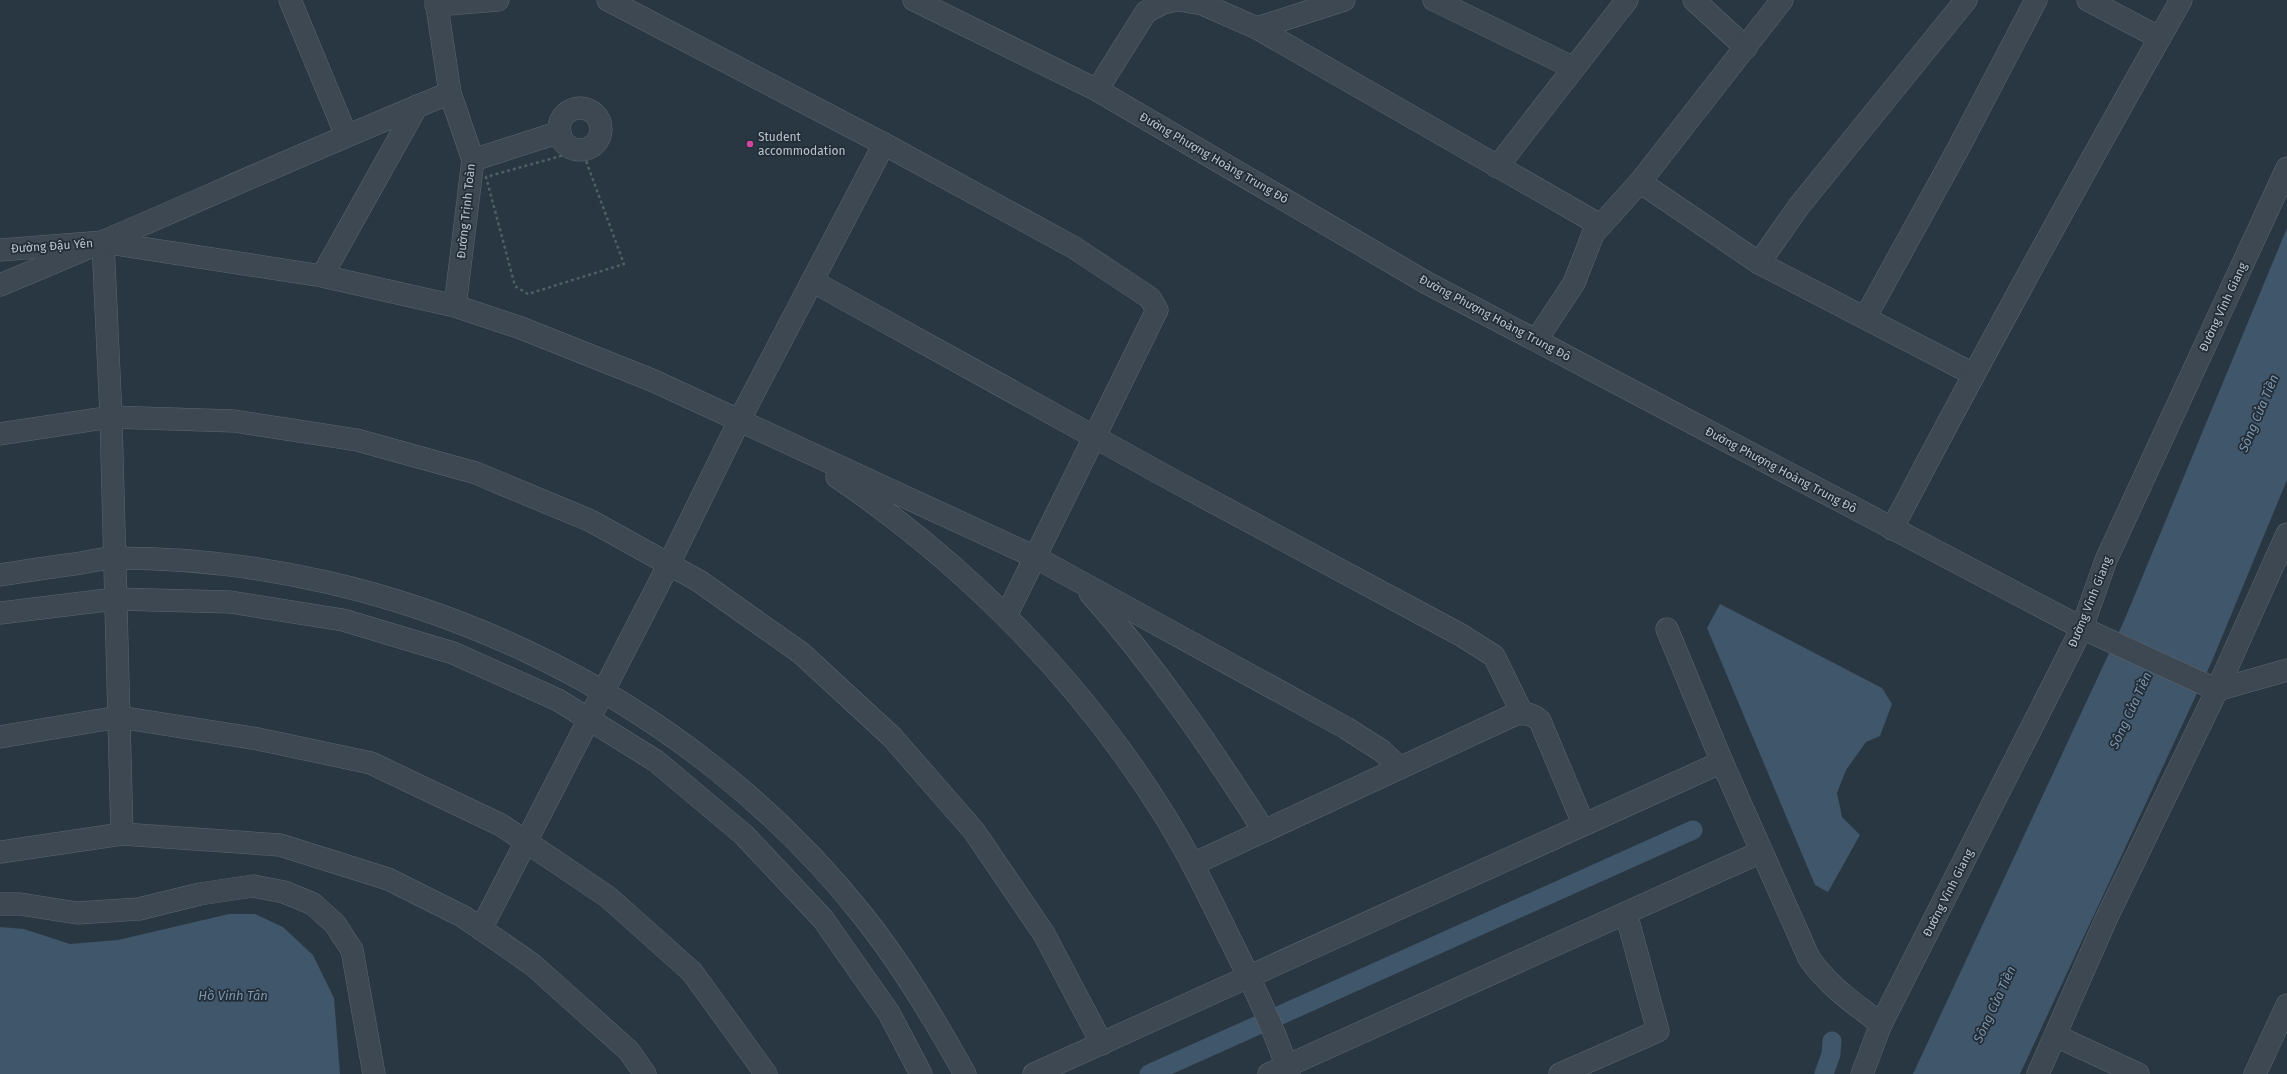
<svg xmlns="http://www.w3.org/2000/svg" width="2287" height="1074" font-family="'Fira Sans',sans-serif">
<style>
.water{fill:#40566a}
.lines{fill:none;stroke-linecap:round;stroke-linejoin:round}
.canal{stroke:#40566a;stroke-width:19}
.minor-casing{stroke:#5c6670;stroke-width:23}
.path{stroke:#4c6162;stroke-width:2.5;stroke-dasharray:3 3;stroke-linecap:butt}
.minor{stroke:#3d4852;stroke-width:22}
.hotel-dot{fill:#d1479c;stroke:#222d38;stroke-width:1.5}
.labels{text-anchor:middle;stroke-width:3.5;stroke-linejoin:round;paint-order:stroke}
.poi-label{font-size:12px;fill:#bbc3cc;stroke:#222d38;text-anchor:start}
.street-label{font-size:12px;fill:#bbc3cc;stroke:#222d38}
.water-label{font-size:13px;font-style:italic;fill:#7d96ac;stroke:#222d38}
</style>
<rect width="100%" height="100%" fill="#293743"/>
<g class="water">
<polygon points="2287,228 2287,480 2212,661 2020,1074 1913,1074 2124,621"/>
<polygon points="1720,604 1882,688 1892,704 1880,736 1866,742 1846,770 1837,793 1842,817 1860,835 1828,892 1815,885 1707,628"/>
<polygon points="229,914 255,914 283,927 313,955 334,998 340,1074 0,1074 0,927 24,929 70,944 118,940"/>
</g>
<g class="lines">
<g class="canal">
<polyline points="1149,1074 1693,830"/>
<polyline points="1824,1074 1831,1054 1832,1041"/>
</g>
<g class="minor-casing">
<g id="minor">
<polyline points="290,0 346,135"/>
<polyline points="436,0 450,93 473,160 455,306"/>
<polyline points="608,0 884,144 1073,247 1150,298 1157,310 1006,616"/>
<polyline points="914,0 1097,90 1427,283 2082,628 2217,690 2287,670"/>
<polyline points="1179,0 1202,4 1257,28 1600,225"/>
<polyline points="1434,0 1574,68"/>
<polyline points="1694,0 1746,48"/>
<polyline points="2088,0 2160,38"/>
<polyline points="436,5 498,0"/>
<polyline points="1257,28 1344,0"/>
<polyline points="1097,90 1146,12 1163,3 1176,0"/>
<circle cx="580" cy="129" r="21"/>
<polyline points="473,160 560,132"/>
<polyline points="1497,167 1627,0"/>
<polyline points="1640,182 1759,263 1973,374"/>
<polyline points="103,242 111,417 122,834"/>
<polyline points="0,250 103,242 322,276 455,306 521,328 654,381 1035,557 1346,728 1382,751 1400,768"/>
<polyline points="1759,263 1799,206 1966,0"/>
<polyline points="322,276 417,106"/>
<polyline points="812,281 1176,482 1461,635 1494,656 1522,713"/>
<path d="M 0,285 C 151,223 299,154 450,93"/>
<polyline points="1865,318 1958,149 2036,0"/>
<polyline points="1537,339 1574,283 1593,234 1640,182 1782,0"/>
<polyline points="0,434 111,417 234,421 357,440 476,473 591,521 699,581 801,653 892,737 974,831 1044,934 1102,1044"/>
<path d="M 837,477 C 968,566 1081,681 1165,816 C 1189,855 1209,896 1229,937 C 1251,981 1274,1027 1289,1074"/>
<path d="M 1892,529 C 1985,351 2082,175 2181,0"/>
<path d="M 0,575 C 25,571 50,567 75,564 C 88,562 102,558 116,558 C 402,558 686,692 864,917 C 903,966 935,1020 965,1074"/>
<path d="M 1090,593 C 1155,666 1211,748 1264,831"/>
<polyline points="0,613 115,599 230,602 343,620 453,653 558,700 656,761 744,835 823,919 889,1013 921,1074"/>
<polyline points="1667,629 1722,762"/>
<polyline points="0,737 119,717 258,739 371,763 501,825 608,897 692,972 766,1074"/>
<polyline points="0,852 122,834 280,845 388,879 464,917 533,965 629,1051 645,1074"/>
<path d="M 1193,864 L 1516,714 C 1526,713 1533,714 1540,721 L 1583,823"/>
<polyline points="0,904 20,904 77,913 139,909 200,894 253,886 284,892 313,904 335,924 352,950 374,1074"/>
<polyline points="481,929 669,564 740,419 884,144"/>
<polyline points="2056,1036 2138,1074"/>
<path d="M 1034,1074 L 1722,762 L 1809,958 C 1828,986 1855,1004 1881,1024"/>
<polyline points="1269,1074 1761,852"/>
<polyline points="1560,1074 1658,1031 1626,913"/>
<polyline points="1862,1074 1881,1024 2082,628 2106,560 2287,168"/>
<polyline points="2038,1074 2107,917 2217,690 2287,534"/>
<polyline points="2255,1074 2287,1005"/>
</g>
</g>
<polygon class="path" points="582,150 624,264 528,294 515,286 486,177"/>
<use href="#minor" class="minor"/>
</g>
<circle class="hotel-dot" cx="750" cy="144" r="4"/>
<g class="labels">
<g class="poi-label">
<text x="758" y="141">Student<tspan x="758" dy="14">accommodation</tspan></text>
</g>
<g class="street-label">
<text transform="translate(1214 158) rotate(30)" y="4">Đường Phượng Hoàng Trung Đô</text>
<text transform="translate(466 211) rotate(-84)" y="4">Đường Trịnh Toàn</text>
<text transform="translate(52 246) rotate(-4)" y="4">Đường Đậu Yên</text>
<text transform="translate(2223 307) rotate(-65)" y="4">Đường Vĩnh Giang</text>
<text transform="translate(1495 318) rotate(28)" y="4">Đường Phượng Hoàng Trung Đô</text>
<text transform="translate(1781 470) rotate(28)" y="4">Đường Phượng Hoàng Trung Đô</text>
<text transform="translate(2090 602) rotate(-68)" y="4">Đường Vĩnh Giang</text>
<text transform="translate(1948 893) rotate(-63)" y="4">Đường Vĩnh Giang</text>
</g>
<g class="water-label">
<text transform="translate(2258 413) rotate(-67)" y="5">Sông Cửa Tiền</text>
<text transform="translate(2130 710) rotate(-65)" y="5">Sông Cửa Tiền</text>
<text x="233" y="1000">Hồ Vinh Tân</text>
<text transform="translate(1994 1004) rotate(-65)" y="5">Sông Cửa Tiền</text>
</g>
</g>
</svg>
